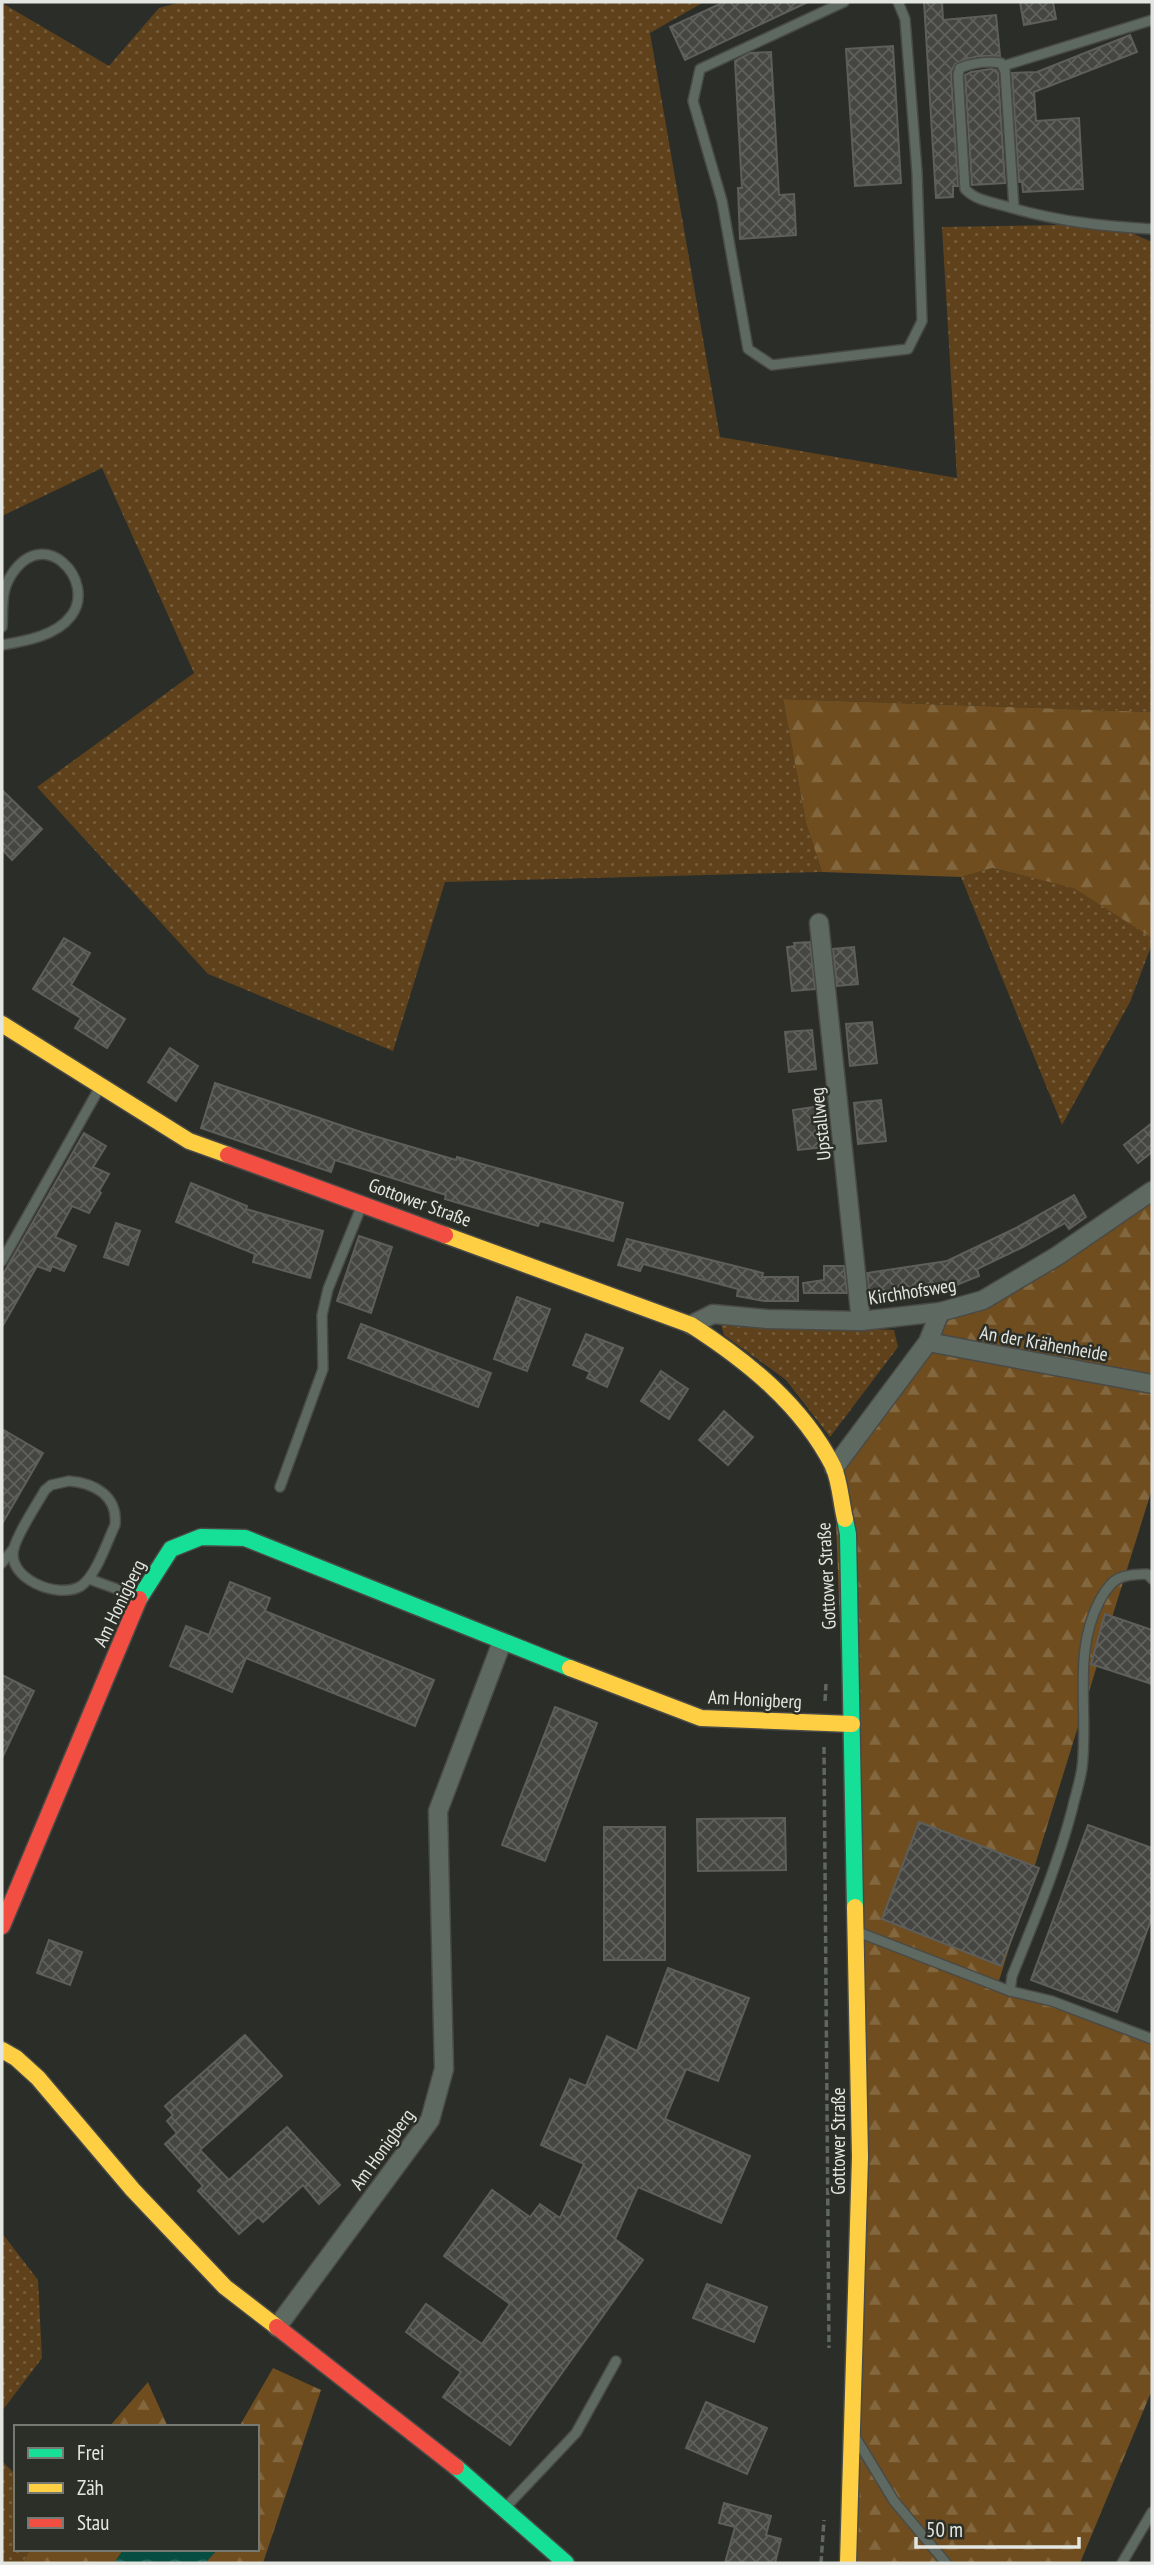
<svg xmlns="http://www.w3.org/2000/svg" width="1154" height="2565" font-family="'PT Sans Narrow',sans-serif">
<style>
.grass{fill:url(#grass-dots)}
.forest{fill:url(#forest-firs)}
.water{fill:url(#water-waves)}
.building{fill:url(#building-cross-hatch);stroke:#5e5e5b;stroke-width:2}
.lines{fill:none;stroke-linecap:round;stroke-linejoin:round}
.lane-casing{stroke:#494a47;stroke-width:12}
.street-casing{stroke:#494a47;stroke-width:21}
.fast-casing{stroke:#494a47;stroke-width:19}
.slow-casing{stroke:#494a47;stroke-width:19}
.jam-casing{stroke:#494a47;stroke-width:19}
.path{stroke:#5f6760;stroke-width:3.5;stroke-dasharray:7 3.5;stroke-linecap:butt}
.lane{stroke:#5e6a61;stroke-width:9}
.street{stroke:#5e6a61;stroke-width:18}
.fast{stroke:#16e098;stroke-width:16}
.slow{stroke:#ffcf43;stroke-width:16}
.jam{stroke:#f24e42;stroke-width:16}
.labels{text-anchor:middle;stroke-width:5;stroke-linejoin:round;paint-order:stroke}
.street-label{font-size:19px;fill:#e4e7e1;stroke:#2c2f27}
</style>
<defs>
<pattern id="grass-dots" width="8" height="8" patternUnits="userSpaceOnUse" patternTransform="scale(1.75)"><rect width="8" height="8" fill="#5f421b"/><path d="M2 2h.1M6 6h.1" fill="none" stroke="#765d3c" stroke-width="1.8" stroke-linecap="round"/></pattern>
<pattern id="forest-firs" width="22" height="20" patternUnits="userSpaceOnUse" patternTransform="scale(1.75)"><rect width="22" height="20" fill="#6f4d1f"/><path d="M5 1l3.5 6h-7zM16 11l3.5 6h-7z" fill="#83673f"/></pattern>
<pattern id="water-waves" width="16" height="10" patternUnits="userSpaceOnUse" patternTransform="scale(1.75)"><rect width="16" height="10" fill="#074d42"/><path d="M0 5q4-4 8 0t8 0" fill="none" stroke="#2b675d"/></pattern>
<pattern id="building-cross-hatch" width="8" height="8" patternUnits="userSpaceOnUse" patternTransform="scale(1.75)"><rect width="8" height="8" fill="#454642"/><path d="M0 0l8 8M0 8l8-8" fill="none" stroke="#60615d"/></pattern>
</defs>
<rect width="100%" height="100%" fill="#2b2d29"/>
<g class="grass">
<polygon points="182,2 704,2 650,33 720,437 957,478 942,227 1111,224 1152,242 1152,712 783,699 806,823 822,872 445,882 393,1051 208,974 37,787 194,673 102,468 2,516 2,3 109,66 159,8"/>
<polygon points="991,868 1074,887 1152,938 1152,944 1130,1002 1062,1125 961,877"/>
<polygon points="720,1321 894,1330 898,1347 830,1437 786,1380 724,1335"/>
<polygon points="2,2233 38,2280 42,2358 2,2411"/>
<polygon points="2,2461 16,2475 16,2549 30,2549 23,2563 2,2563"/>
</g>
<g class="forest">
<polygon points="783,699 1152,712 1152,938 1074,888 992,868 961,877 822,872 806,823"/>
<polygon points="1152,1199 1152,1489 998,1984 1152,2042 1152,2390 1080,2563 848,2563 860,2157 834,1468 940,1312"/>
<polygon points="273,2368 321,2390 263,2563 205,2563 218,2549 257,2549 257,2427 239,2427"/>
<polygon points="148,2382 168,2427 109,2427"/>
<polygon points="30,2549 124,2549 114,2563 23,2563"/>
</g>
<polygon class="water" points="124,2549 218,2549 205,2563 114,2563"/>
<g class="building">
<polygon points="724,2 808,2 685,60 670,27"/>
<polygon points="924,2 942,2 943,20 996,15 1000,56 979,56 963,60 955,64 951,72 958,186 953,186 953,197 936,198"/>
<polygon points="1020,2 1053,2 1056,19 1024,25"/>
<polygon points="1130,35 1137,52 1034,92 1036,121 1079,118 1083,189 1023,192 1022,182 1019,182 1012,73 1037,72"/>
<polygon points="893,46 901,183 855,186 846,49"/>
<polygon points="771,52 779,195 794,194 796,235 740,239 738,188 742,188 735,61 750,53"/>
<polygon points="991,69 996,70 998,73 1005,183 972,185 965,75 971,72"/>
<polygon points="2,790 42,829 12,860 2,849"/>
<polygon points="64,938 90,953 71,985 125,1019 107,1048 75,1028 81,1018 33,989"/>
<polygon points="810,942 815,989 792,991 787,947 795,946 794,943"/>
<polygon points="854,947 858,984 837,986 833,949"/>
<polygon points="872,1022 877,1063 850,1066 846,1024"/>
<polygon points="812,1030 816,1069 789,1072 785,1032"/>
<polygon points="170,1048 198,1066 176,1101 148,1082"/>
<polygon points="215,1083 364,1133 456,1160 457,1157 623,1203 613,1241 540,1221 538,1226 445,1199 446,1195 335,1160 331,1172 201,1128"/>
<polygon points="881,1100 886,1141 858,1144 854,1103"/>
<polygon points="821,1106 825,1147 798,1150 793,1110"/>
<polygon points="1152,1123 1152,1152 1138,1163 1124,1145"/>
<polygon points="84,1133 106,1146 93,1167 109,1174 99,1191 101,1193 89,1213 72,1206 55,1237 76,1246 64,1271 52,1266 50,1271 37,1266 2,1327 2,1276"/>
<polygon points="191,1183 247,1206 246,1209 323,1231 310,1278 253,1262 255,1254 176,1222"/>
<polygon points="1074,1195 1086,1217 1069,1229 1065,1223 1023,1247 977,1269 979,1276 944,1290 917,1294 916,1287 870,1294 867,1273 947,1261 1016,1228"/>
<polygon points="116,1223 140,1231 128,1265 104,1257"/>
<polygon points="359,1236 392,1247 371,1313 337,1301"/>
<polygon points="627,1239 763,1273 762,1277 798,1277 798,1301 764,1301 737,1296 738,1289 643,1264 640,1271 618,1265"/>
<polygon points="824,1266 844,1266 847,1293 804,1293 803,1283 824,1280"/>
<polygon points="517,1297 550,1309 527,1371 494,1359"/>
<polygon points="361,1324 491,1373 478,1407 348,1358"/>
<polygon points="586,1334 623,1348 607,1387 587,1378 590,1372 573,1365"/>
<polygon points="661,1371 688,1389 669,1419 641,1401"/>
<polygon points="724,1411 753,1437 728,1465 699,1440"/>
<polygon points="2,1429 43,1453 2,1524"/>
<polygon points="230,1582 270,1598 265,1611 434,1680 415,1726 246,1658 232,1692 170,1666 186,1626 209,1635"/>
<polygon points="1105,1614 1152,1630 1152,1684 1091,1664"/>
<polygon points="2,1675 34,1691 2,1758"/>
<polygon points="555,1707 597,1723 545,1861 502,1845"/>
<polygon points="785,1818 786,1870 698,1871 697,1819"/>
<polygon points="919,1822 1039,1868 1001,1966 882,1919"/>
<polygon points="1088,1825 1152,1848 1152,1917 1117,2012 1031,1980"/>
<rect x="604" y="1827" width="61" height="133"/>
<polygon points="49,1940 82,1952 70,1985 37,1973"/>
<polygon points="668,1968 749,1998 718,2081 686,2069 665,2119 750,2156 721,2223 638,2187 615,2239 643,2260 510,2445 443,2397 461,2372 406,2332 426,2304 482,2344 510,2304 444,2256 492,2190 530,2217 540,2204 560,2218 584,2164 541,2145 570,2079 586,2086 607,2036 637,2051"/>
<polygon points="245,2035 282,2076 200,2150 229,2180 287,2127 340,2185 319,2204 303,2185 263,2222 258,2217 239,2234 198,2191 203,2186 165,2144 177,2133 167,2121 173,2115 165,2106"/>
<polygon points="707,2284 767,2307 754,2342 693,2318"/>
<polygon points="706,2402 767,2428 747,2474 686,2448"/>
<polygon points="724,2503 771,2516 766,2535 781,2539 775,2563 725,2563 735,2527 719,2523"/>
</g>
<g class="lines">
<g class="lane-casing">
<g id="lane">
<polyline points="844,2 700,69 693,101 722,201 748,349 772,365 908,349 922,321 917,172 905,19 898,2"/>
<polyline points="1003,66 1152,20"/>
<path d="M 1014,208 L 1005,71 L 1001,63 C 988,61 972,63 960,68 L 958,74 L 965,189 C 975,200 991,202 1005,206 C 1055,221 1100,226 1152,229"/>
<path d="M 2,627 C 3,611 1,593 9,579 C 42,520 98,581 71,616 C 56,636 25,641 2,645"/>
<polyline points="2,1261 100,1087"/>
<path d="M 69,1481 C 95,1483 118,1496 115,1525 C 107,1542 96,1576 81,1586 C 58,1600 5,1578 14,1548 C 18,1532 36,1506 45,1490 L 51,1485 Z"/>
<polyline points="280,1487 323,1369 322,1315 328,1289 362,1205"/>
<polyline points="2,1563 14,1548"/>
<polyline points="89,1579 139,1597"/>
<polyline points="858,1932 1010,1991 1052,2001 1152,2039"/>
<path d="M 1010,1991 L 1012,1976 C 1034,1921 1057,1867 1072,1810 C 1075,1796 1080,1782 1082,1768 C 1089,1712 1072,1652 1100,1600 C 1113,1576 1121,1575 1147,1574 L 1152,1579"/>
<polyline points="857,2440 894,2501 946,2563"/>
<polyline points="506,2507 576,2433 616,2361"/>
<polyline points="1122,2563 1152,2512"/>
</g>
</g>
<g class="street-casing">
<g id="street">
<polyline points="819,923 861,1321"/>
<polyline points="691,1325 713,1314 767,1319 861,1321 940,1312 983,1300 1057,1256 1152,1191"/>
<polyline points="928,1342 1152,1384"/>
<polyline points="834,1468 928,1342 940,1312"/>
<polyline points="277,2327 430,2120 444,2069 438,1811 502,1642"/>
</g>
</g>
<g class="fast-casing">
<g id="fast">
<polyline points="845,1519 848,1534 855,1907"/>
<polyline points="139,1599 171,1549 201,1537 245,1538 570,1668"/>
<polyline points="456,2467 566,2563"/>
</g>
</g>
<g class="slow-casing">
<g id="slow">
<polyline points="2,1024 189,1141 228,1155"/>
<path d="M 445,1235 L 691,1325 C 747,1361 802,1405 833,1466 C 840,1481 841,1503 845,1519"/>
<polyline points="570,1668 701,1718 852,1724"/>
<polyline points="2,2050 16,2058 38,2078 133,2190 225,2287 277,2327"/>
<polyline points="848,2563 860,2157 855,1907"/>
</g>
</g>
<g class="jam-casing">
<g id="jam">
<polyline points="228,1155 445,1235"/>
<polyline points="2,1926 139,1599"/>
<polyline points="277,2327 456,2467"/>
</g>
</g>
<g class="path">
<polyline points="825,1701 826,1684"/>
<polyline points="824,1747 829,2348"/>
<polyline points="821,2563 824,2520"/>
</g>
<use href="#lane" class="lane"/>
<use href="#street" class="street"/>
<use href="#fast" class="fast"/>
<use href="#slow" class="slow"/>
<use href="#jam" class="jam"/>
</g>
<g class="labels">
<g class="street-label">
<text transform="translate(820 1124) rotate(-96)" y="7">Upstallweg</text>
<text transform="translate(420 1202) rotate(20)" y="7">Gottower Straße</text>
<text transform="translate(912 1291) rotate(-9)" y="7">Kirchhofsweg</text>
<text transform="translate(1044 1343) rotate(10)" y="7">An der Krähenheide</text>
<text transform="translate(826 1576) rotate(-93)" y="7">Gottower Straße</text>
<text transform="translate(119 1603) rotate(-64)" y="7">Am Honigberg</text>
<text transform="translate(755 1699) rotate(3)" y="7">Am Honigberg</text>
<text transform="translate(838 2141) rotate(-90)" y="7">Gottower Straße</text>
<text transform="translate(382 2149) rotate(-54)" y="7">Am Honigberg</text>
</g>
</g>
<rect width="1154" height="2565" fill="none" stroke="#e4e7e1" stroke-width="7"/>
<rect x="14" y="2425" width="245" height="126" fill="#2c2f27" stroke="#767971" stroke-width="2"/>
<rect x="28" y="2448" width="35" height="10" fill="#16e098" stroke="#767971" stroke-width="2"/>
<text x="77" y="2460" font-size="21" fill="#e4e7e1">Frei</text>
<rect x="28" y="2483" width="35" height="10" fill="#ffcf43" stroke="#767971" stroke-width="2"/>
<text x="77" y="2495" font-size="21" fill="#e4e7e1">Zäh</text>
<rect x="28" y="2518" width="35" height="10" fill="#f24e42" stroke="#767971" stroke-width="2"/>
<text x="77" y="2530" font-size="21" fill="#e4e7e1">Stau</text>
<path d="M916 2537v10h163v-10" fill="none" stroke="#e4e7e1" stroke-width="3.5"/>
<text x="926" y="2537" font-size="21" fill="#e4e7e1" stroke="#2c2f27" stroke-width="5" paint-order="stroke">50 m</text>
</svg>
